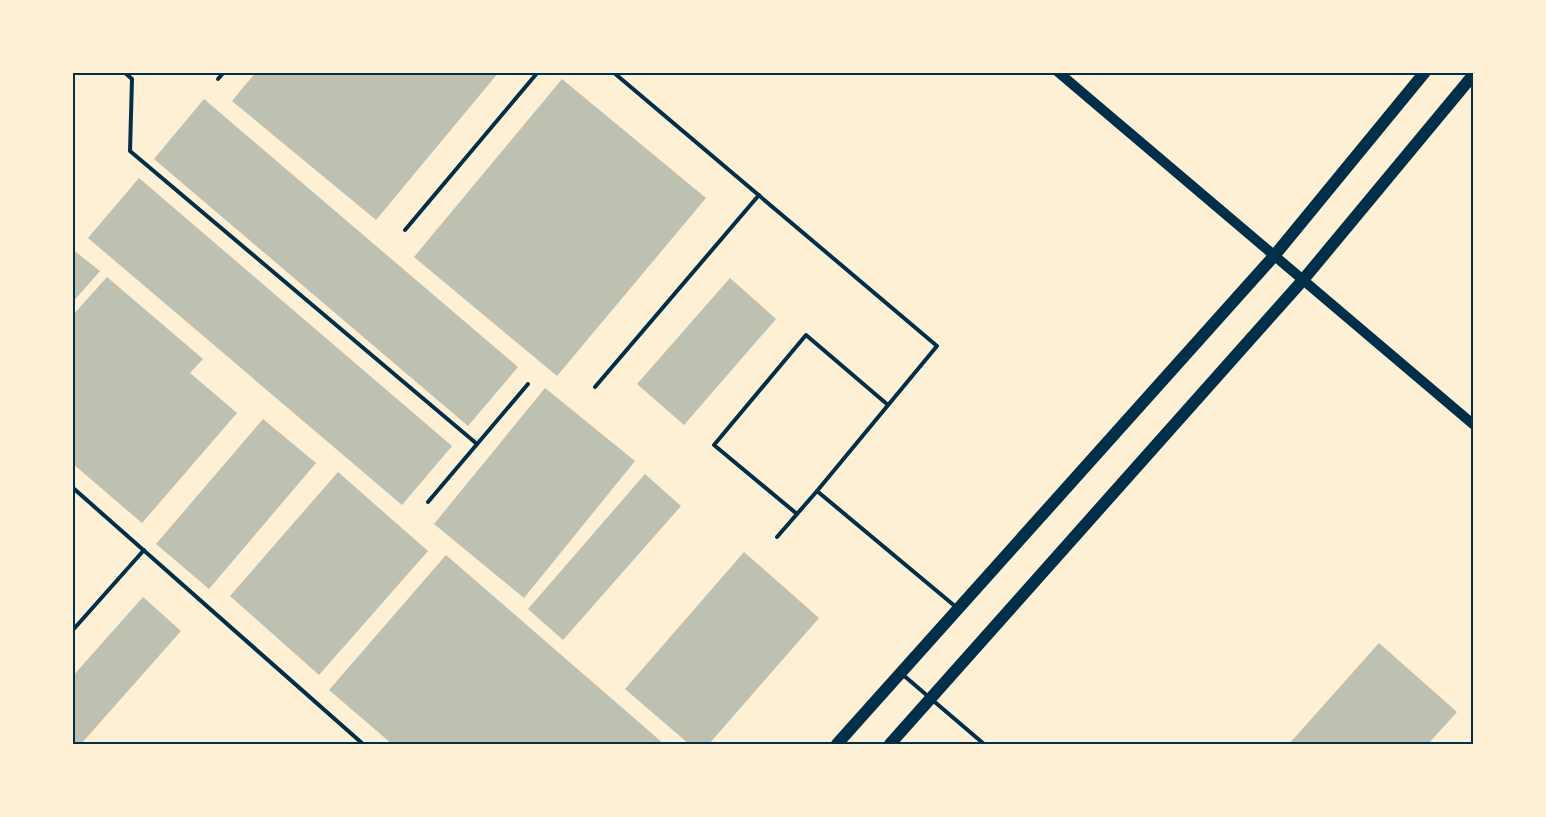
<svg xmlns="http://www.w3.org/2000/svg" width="1546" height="817" font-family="'Space Grotesk',sans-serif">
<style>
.building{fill:#bec0b2}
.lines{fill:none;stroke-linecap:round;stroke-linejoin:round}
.service{stroke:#003049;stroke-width:4}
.secondary{stroke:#003049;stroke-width:10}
.primary{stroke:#003049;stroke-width:12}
.neatline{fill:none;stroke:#003049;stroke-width:2}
</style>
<rect width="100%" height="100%" fill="#fdf0d5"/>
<g class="building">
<polygon points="256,72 499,72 376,220 232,101"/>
<polygon points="562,79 706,198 557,376 414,257"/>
<polygon points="204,99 518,367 468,426 154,159"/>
<polygon points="139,178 452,446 402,505 88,238"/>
<polygon points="72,249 100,271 72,303"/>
<polygon points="107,277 203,359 190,373 237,413 142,523 72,463 72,316"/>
<polygon points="730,278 776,319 684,425 637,384"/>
<polygon points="545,388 635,461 524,598 434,524"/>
<polygon points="263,419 316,463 209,589 156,544"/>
<polygon points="338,472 428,551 319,675 230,596"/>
<polygon points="645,474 681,506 563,640 528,609"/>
<polygon points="744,552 819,618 709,744 689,744 625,689"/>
<polygon points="446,555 664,744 392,744 329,690"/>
<polygon points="143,597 181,631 81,744 72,744 72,677"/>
<polygon points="1379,643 1457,712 1428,744 1289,744"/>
</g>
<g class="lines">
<g class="service">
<polyline points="124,72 132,79 130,151 477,444"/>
<polyline points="613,72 937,346 817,491"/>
<polyline points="218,79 224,72"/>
<polyline points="405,230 538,72"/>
<polyline points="595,387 759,195"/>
<polyline points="72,487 363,744"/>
<polyline points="428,502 528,384"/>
<polyline points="797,514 714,445 806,335 888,405"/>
<polyline points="777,537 817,491 956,607"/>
<polyline points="72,631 144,550"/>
<polyline points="902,674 984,744"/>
</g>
<polyline class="secondary" points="1058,72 1474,425"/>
<g class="primary">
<polyline points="837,744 1274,256 1425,72"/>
<polyline points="890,744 1303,280 1474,74"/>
</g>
</g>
<rect width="1546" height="817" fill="none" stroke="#fdf0d5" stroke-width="148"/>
<rect x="74" y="74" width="1398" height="669" class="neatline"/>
</svg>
